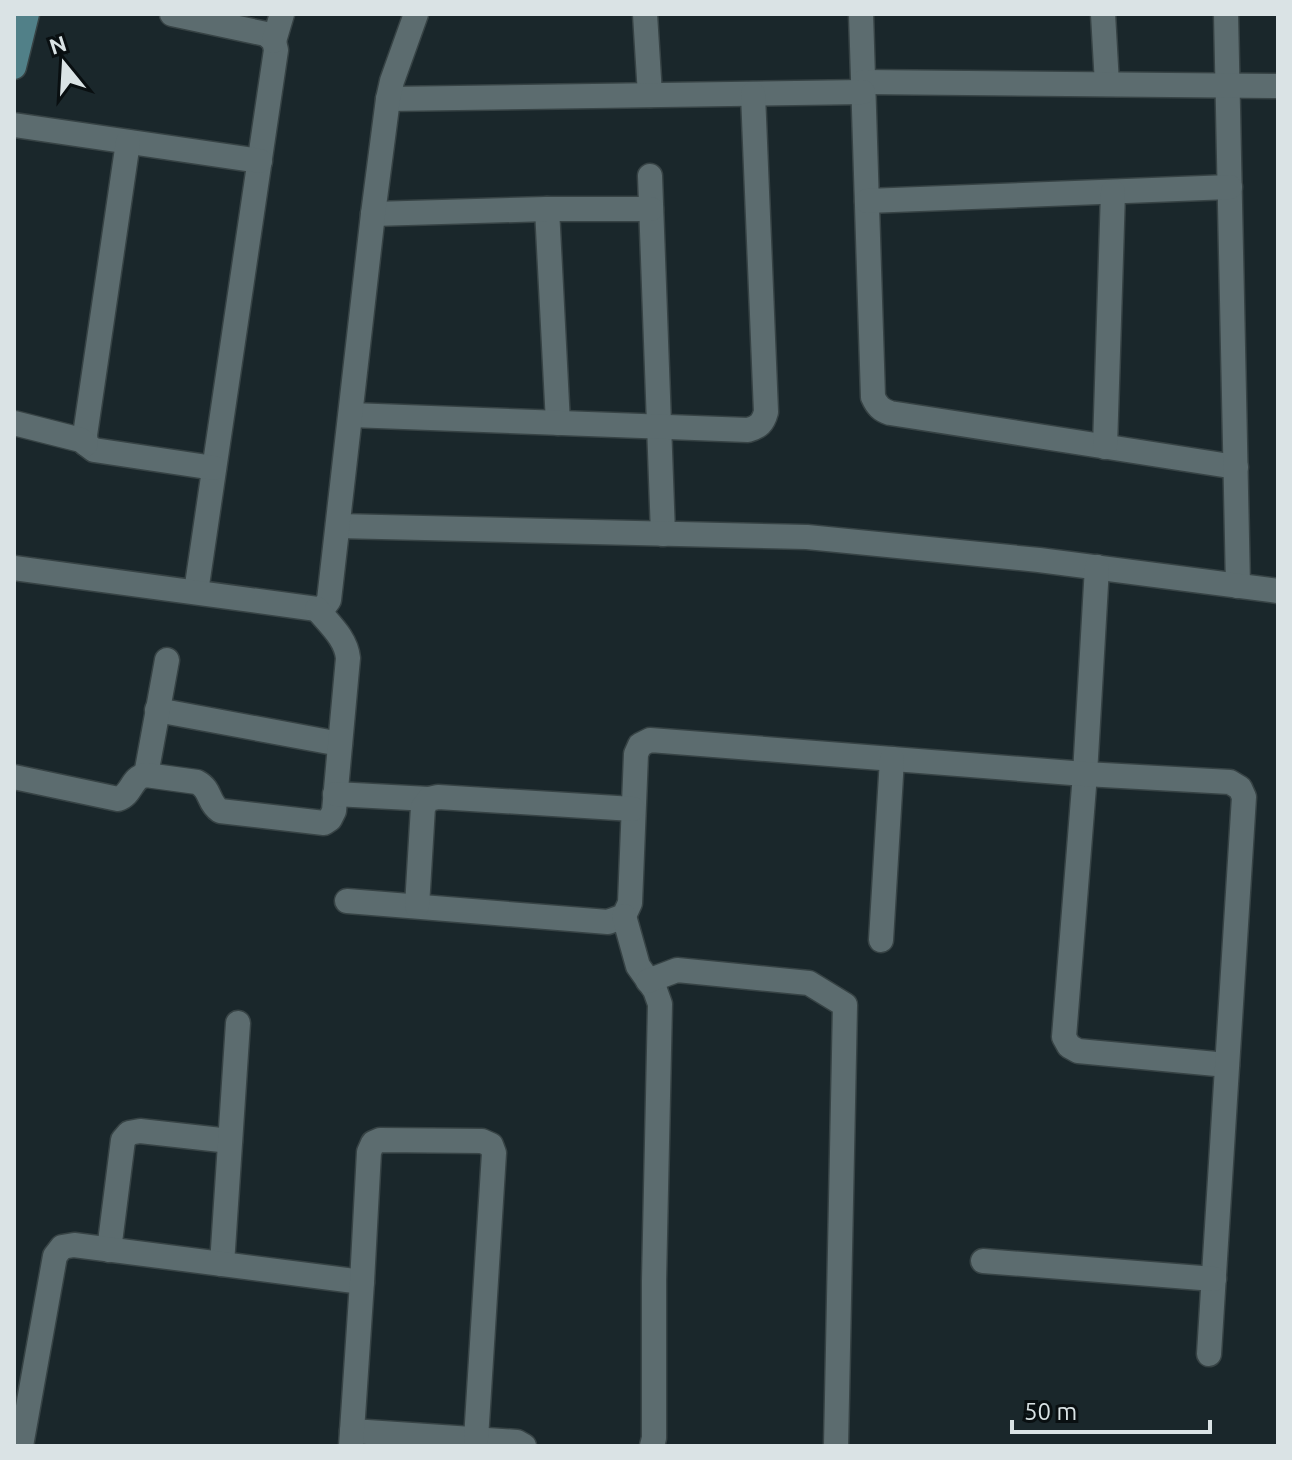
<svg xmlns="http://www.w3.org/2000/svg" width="1292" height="1460" font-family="Ubuntu,sans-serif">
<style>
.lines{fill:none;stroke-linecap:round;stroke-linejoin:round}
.street-casing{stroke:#374345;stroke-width:27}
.secondary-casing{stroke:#374345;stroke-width:27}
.street{stroke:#5c6c6f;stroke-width:24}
.secondary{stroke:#518088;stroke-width:24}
</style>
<rect width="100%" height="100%" fill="#1a272b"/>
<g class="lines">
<g class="street-casing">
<g id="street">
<polyline points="172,14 266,34 274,41 276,50 196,592"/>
<polyline points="645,14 650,95"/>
<path d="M 861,14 L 873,397 C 877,406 881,410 890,413 L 1236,467"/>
<polyline points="1103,14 1107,84"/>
<polyline points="1226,14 1238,586"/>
<polyline points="274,41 282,14"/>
<polyline points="863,82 1278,86"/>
<polyline points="388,99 863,92"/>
<polyline points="14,125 260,161"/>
<polyline points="128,142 85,435 86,444 94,450 214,468"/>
<polyline points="650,176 663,534"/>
<polyline points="867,201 1230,187"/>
<polyline points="547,209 558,423"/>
<polyline points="373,214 547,209 651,209"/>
<path d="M 351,415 L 748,430 C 759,427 763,423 766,412 L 753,94"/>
<polyline points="14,423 81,440 86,444"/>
<polyline points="1105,447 1113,192"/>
<polyline points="338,526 807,537 1039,560 1278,591"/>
<polyline points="1097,567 1085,774 1064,1037 1069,1046 1078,1051 1227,1065"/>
<polyline points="14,568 317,609 324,607 329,600 373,214 388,99 392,81 416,14"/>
<polyline points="157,710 340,744"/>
<polyline points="146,775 167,660"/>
<path d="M 14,777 L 118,799 C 132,795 131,777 146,775 L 197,782 C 212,790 207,802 220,811 L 324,823 L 330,819 L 334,811 L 348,658 C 346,638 329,624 317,609"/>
<polyline points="335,794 429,799"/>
<polyline points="347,901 608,922 624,916 630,903 636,754 640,745 650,740 1085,774 1230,782 1240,788 1244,797 1209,1354"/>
<polyline points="417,906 423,807 429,799 438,797 633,809"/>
<polyline points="624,916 638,966 655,990 660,1004 654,1281 654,1438 652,1446"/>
<polyline points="881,940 892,759"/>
<polyline points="648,981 677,970 809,983 845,1005 836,1446"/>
<polyline points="109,1250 123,1140 129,1133 140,1131 230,1141"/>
<polyline points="983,1261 1214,1279"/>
<polyline points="222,1264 238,1023"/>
<polyline points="352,1431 517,1442 524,1446"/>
<polyline points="21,1446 55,1256 62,1247 74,1245 362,1282"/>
<polyline points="351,1446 362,1282 369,1152 373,1143 380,1140 482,1141 491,1145 494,1153 476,1439"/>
</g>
</g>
<g class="secondary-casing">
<polyline id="secondary" points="14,67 27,14"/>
</g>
<use href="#street" class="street"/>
<use href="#secondary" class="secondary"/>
</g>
<rect width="1292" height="1460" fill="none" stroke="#dae3e5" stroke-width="32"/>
<g transform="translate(64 64) rotate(342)" stroke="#090f11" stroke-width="6" paint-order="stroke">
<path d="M0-6L14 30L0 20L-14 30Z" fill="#dae3e5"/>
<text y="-12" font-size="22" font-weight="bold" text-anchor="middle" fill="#dae3e5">N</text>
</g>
<path d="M1012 1420v12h198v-12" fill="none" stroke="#dae3e5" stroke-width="4"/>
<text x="1024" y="1420" font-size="24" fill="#dae3e5" stroke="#090f11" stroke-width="6" paint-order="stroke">50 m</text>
</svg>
